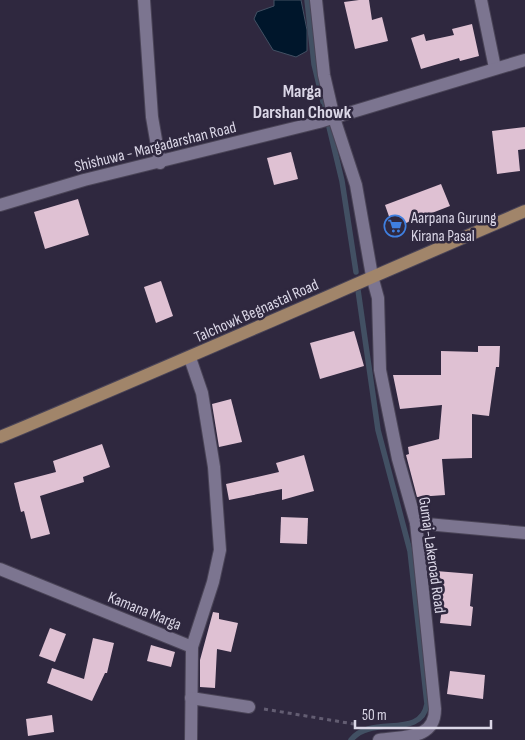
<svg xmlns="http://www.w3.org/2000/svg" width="525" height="740" font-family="'Sofia Sans Condensed',sans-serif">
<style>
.water{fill:#00162b;stroke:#425063}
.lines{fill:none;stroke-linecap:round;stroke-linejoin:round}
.stream{stroke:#425063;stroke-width:5.5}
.building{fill:#dfc1d3}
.minor-casing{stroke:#4a4457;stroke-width:14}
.major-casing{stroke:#4a4457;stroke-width:14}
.path{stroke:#635d72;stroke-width:3;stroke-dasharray:4 4;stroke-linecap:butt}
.minor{stroke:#7c7590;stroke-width:12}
.major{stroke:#a1856a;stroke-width:12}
.labels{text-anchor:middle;stroke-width:5;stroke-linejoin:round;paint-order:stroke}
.street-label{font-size:16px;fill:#dbd7e7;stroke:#2f283f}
.poi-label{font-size:16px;fill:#dbd7e7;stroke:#2f283f;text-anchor:start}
.neighbourhood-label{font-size:18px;font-weight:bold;fill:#dbd7e7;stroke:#2f283f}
</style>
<rect width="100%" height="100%" fill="#2f283f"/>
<polygon class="water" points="274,0 301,0 307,30 307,51 296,57 273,50 254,19 257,12 274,6"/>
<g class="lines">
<g class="stream">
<polyline points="307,0 314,64 342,181 356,272"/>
<path d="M 351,740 C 371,714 421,740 427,704 L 410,551 L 378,430 L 358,290"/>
</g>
</g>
<g class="building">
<polygon points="359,0 369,0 372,20 382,17 388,41 355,49 344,2"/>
<polygon points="472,24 479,56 460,61 459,58 421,69 411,38 424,34 426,41 454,35 452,29"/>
<polygon points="525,127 525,149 518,150 520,171 497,174 492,131"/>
<polygon points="291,152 298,179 274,185 267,158"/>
<polygon points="441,184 450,206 393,228 385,205"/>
<polygon points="78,199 89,235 45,249 34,212"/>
<polygon points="161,281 173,316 156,323 144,287"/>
<polygon points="354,331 364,366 320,379 310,343"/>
<polygon points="478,346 500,346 499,367 496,367 489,416 472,414 472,458 442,459 445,495 417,497 406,455 409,454 408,447 439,439 442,405 400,409 393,375 441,375 441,351 478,352"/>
<polygon points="231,399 242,442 219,447 212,404"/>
<polygon points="102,444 110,467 83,477 84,482 40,496 50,534 31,539 24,511 21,512 14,483 56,472 53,461"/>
<polygon points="304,455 314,491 282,500 282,489 229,500 226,484 279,472 276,463"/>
<polygon points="281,517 308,518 307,544 280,543"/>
<polygon points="436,571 473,574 470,606 473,607 471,626 440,623 443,601 434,600"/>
<polygon points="213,612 219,613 219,619 238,623 231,652 217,649 215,688 200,687 200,660"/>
<polygon points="50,628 66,634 55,662 39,656"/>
<polygon points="93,638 114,643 107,673 105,673 92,701 47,683 52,668 84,679"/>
<polygon points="151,645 175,652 171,667 147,661"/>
<polygon points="450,671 485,675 483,699 447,694"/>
<polygon points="52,715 54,732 28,736 26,719"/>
</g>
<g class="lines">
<g class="minor-casing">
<g id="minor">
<polyline points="144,0 152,117 160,163"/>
<path d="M 316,0 L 324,75 L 334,118 L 356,185 L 372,276 L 378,298 L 380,370 L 398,459 L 416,523 L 435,709 C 435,740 404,736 379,740"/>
<polyline points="481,0 495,68"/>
<polyline points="0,205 84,180 319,122 525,60"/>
<polyline points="190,358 202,393 214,467 220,550 213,582 192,647"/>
<polyline points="416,523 525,533"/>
<polyline points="0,569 192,647 191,740"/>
<polyline points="191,698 249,707"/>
</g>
</g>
<g class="major-casing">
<path id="major" d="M 0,437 C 176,364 350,286 525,211"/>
</g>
<polyline class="path" points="264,709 354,724"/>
<use href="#minor" class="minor"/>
<use href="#major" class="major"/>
</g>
<defs>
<g id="supermarket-ring" transform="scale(1.125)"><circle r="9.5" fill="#2f283f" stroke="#3f7fe0" stroke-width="1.5"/><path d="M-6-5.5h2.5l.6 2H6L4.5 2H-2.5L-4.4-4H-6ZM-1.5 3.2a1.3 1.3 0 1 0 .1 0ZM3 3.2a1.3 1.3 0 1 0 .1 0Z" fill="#3f7fe0"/></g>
</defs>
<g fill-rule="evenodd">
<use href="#supermarket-ring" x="395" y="226"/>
</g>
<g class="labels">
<g class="street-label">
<text transform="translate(155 146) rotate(-14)" y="6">Shishuwa - Margadarshan Road</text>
<text transform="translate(256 310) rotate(-24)" y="6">Talchowk Begnastal Road</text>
<text transform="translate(433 555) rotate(82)" y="6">Gumaj-Lakeroad Road</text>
<text transform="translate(145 610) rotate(22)" y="6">Kamana Marga</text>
</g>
<g class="poi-label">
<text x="411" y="223">Aarpana Gurung<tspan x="411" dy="18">Kirana Pasal</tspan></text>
</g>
<g class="neighbourhood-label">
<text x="302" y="97">Marga<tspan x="302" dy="21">Darshan Chowk</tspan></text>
</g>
</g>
<path d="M355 720v8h136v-8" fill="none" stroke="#dbd7e7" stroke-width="2.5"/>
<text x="362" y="720" font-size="15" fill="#dbd7e7" stroke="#2f283f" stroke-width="4" paint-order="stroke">50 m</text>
</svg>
